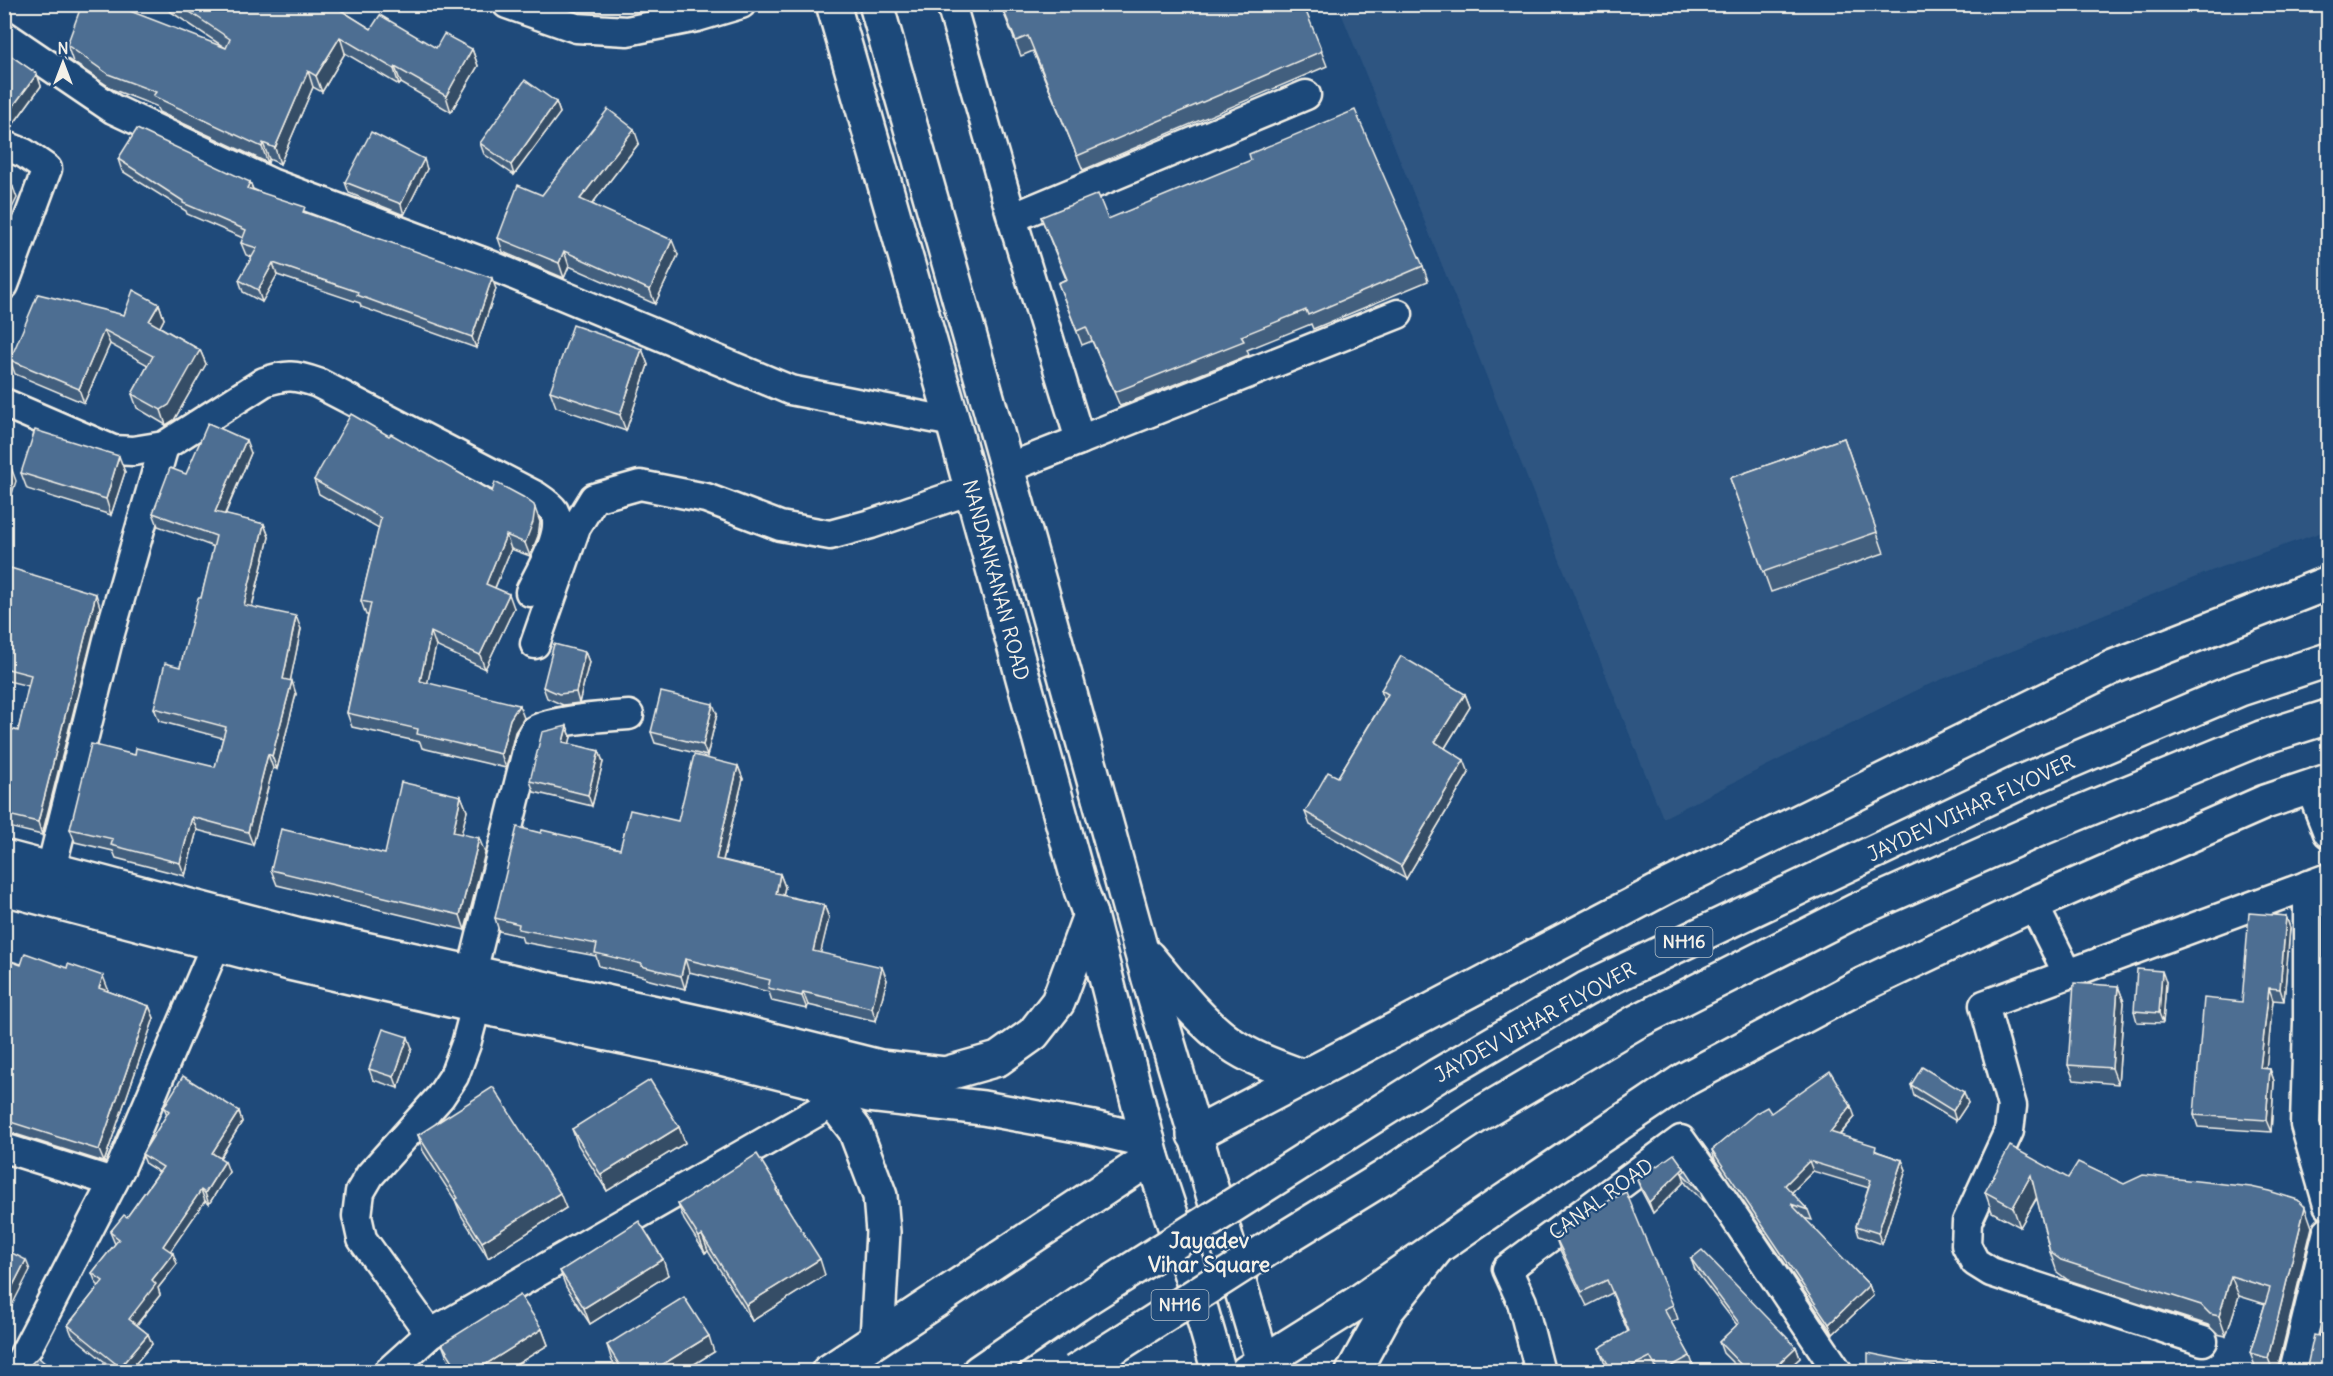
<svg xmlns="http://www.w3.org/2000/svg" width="2333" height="1376" font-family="Delius,sans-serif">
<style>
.built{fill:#2d5581}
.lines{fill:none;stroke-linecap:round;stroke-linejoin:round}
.street-casing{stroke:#f4f1e8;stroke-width:33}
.secondary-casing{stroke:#f4f1e8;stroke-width:38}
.primary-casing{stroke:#f4f1e8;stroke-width:38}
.highway-casing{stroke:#f4f1e8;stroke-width:38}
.street{stroke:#1f4a7a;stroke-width:28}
.secondary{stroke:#1f4a7a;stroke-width:33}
.primary{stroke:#1f4a7a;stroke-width:33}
.highway{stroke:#1f4a7a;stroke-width:33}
.highway-bridge-casing{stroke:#f4f1e8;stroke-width:38;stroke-linecap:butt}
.highway-bridge{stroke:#1f4a7a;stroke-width:33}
.wall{fill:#425f7e;stroke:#f4f1e8;stroke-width:1.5}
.shaded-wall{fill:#364d66;stroke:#f4f1e8;stroke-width:1.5}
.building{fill:#4d6e92;stroke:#f4f1e8;stroke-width:1.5}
.labels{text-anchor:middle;stroke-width:4.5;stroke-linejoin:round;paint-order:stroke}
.shield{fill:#1f4a7a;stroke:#b4bfc7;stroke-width:1.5}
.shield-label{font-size:18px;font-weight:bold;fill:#f4f1e8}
.street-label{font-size:20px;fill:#f4f1e8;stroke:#1f4a7a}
.neighbourhood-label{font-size:21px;font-weight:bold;fill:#f4f1e8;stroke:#1f4a7a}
</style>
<rect width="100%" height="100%" fill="#1f4a7a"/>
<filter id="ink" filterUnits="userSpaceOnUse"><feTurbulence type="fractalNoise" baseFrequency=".0167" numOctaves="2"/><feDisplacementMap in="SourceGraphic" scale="12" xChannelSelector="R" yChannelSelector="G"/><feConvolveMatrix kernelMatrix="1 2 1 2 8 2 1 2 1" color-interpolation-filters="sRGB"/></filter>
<g filter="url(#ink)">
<polygon class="built" points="1338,5 2328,5 2328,530 2221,567 1923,687 1663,818"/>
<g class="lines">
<g class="street-casing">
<g id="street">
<polyline points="507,4 576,28 627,31 697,17 741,4"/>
<polyline points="951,4 1012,218 1080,440 1398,314"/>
<polyline points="4,35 113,109 271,183 483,262 790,390 953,422"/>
<polyline points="4,145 24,153 47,169 4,285"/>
<polyline points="1012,218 1306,95"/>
<path d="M 4,403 L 113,450 L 133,451 L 164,446 L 264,382 C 287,374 295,375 318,383 L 536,496 C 542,500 550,505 554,511 C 566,532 539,572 530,592"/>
<polyline points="1008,468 1080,440"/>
<polyline points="535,644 576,527 594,498 640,485 706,498 780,526 830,535 871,524 971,490"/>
<polyline points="2310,787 2328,833"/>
<polyline points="51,869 108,640 164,446"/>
<polyline points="2308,885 2308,1022 2305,1125 2328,1205"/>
<polyline points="2033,904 2068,974"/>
<path d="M 472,972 L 530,739 C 531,737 532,733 534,731 C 545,720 612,716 629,715"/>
<polyline points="4,1148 113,1182"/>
<polyline points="430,1334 362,1239 357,1216 360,1192 370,1175 440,1097 454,1076 466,1044 476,1006"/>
<polyline points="2203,1341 1991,1272 1975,1262 1966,1245 1967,1222 2009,1131 2012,1106 1984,1005 2328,878"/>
<polyline points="11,1372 18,1366 121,1167 216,944"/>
<polyline points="388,1372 430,1334 834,1102"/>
<polyline points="1540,1372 1522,1302 1507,1269 1681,1140 1713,1185 1838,1372"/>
<polyline points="2294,1372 2328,1231"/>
</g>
</g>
<g class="secondary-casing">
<g id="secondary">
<polyline points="4,857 296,934 720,1027 880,1067 945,1074 998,1059 1033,1034 1058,1002 1090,915"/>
<polyline points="4,888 289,963 476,1006 713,1056 869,1095 983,1108 1093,1128 1148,1141"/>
<polyline points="819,1083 855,1130 880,1196 883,1232 877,1339"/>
<polyline points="1194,1135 1668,886 2113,667 2328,583"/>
<polyline points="828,1372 1152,1157"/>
<polyline points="1247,1372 1357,1303 1504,1201 1684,1080 1862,985 2033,904 2265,802 2328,781"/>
</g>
</g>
<g class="primary-casing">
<g id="primary">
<polyline points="833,4 953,422 1081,890 1090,915 1152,1157 1191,1275 1219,1372"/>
<polyline points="876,4 1040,585 1149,979 1266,1372"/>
<path d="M 1148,957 C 1174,988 1199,1021 1231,1044 C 1252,1059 1280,1068 1304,1077"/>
<polyline points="1353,1372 1387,1310 1437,1248"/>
</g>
</g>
<g class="highway-casing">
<g id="highway">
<polyline points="1285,1238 1383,1178 1477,1116 1636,1022 1857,910 2042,828 2261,738 2328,717"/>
<polyline points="979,1372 1079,1303"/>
</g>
</g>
<use href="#street" class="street"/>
<use href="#secondary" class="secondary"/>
<use href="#primary" class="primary"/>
<use href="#highway" class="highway"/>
<g class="highway-bridge-casing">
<g id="highway-bridge">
<polyline points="1079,1303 1437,1076 1586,989 2021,782 2240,689 2328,660"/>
<polyline points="1075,1372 1285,1238"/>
</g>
</g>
<use href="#highway-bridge" class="highway-bridge"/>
</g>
<g class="wall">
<polygon points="159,4 331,4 371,29 436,48 472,49 478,66 451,112 401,83 399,85 345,53 322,92 313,87 280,164 269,159 268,163 159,112 156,106 114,90 73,62 67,45 224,47"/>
<polygon points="1000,4 1303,4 1327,66 1083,170 1033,51 1021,56"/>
<polygon points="4,51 37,74 41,86 12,126 4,120"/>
<polygon points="556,102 560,113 514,175 484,154 480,143"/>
<polygon points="639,143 592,204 678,255 655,304 569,266 564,278 503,252 498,238 542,195"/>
<polygon points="118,159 250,182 253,189 307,214 496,289 476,348 361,307 360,303 277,275 262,302 243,292 239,280 252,257 246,255 241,243 243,238 187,214 186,211 122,171"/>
<polygon points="427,169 404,215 349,193 345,182"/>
<polygon points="1041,217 1108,219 1423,266 1428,281 1313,329 1311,324 1247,350 1249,355 1120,406 1092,341 1082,345 1058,283 1066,279"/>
<polygon points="159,304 164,319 160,327 200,350 206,364 174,420 166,425 137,408 132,394 148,365 110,344 84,403 15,374 10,360 124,315"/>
<polygon points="642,349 648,365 626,431 556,407 550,391"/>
<polygon points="1844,438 1884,553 1771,592 1730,478"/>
<polygon points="251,453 225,515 264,524 269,537 252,607 301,629 290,681 296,694 277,769 273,768 253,845 197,830 185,876 116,858 113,851 75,842 70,829 135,755 215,767 223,738 159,721 154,708 180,667 201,598 214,547 158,526 153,513 186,474"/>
<polygon points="125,472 111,515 27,489 21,473"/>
<polygon points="314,480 540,522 538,536 530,556 511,549 495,588 514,608 485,669 436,646 427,683 524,718 515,732 506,768 422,748 420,742 352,727 347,713 368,615 366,615 361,601 379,528 319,494"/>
<polygon points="4,566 100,607 42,835 4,826 4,727 18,731 29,686 4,680"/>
<polygon points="585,652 589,662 579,703 563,705 547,698 543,687"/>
<polygon points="1381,690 1465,694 1470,707 1445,748 1469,773 1406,879 1310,825 1305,812 1338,777 1384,700"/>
<polygon points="717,714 707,756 655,743 651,732"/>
<polygon points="567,726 571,737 569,744 599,751 603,762 592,806 534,792 530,781"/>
<polygon points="738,766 743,779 723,860 780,874 785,887 783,895 824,905 829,918 820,953 887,980 876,1021 808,1005 807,1009 772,1001 769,992 689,972 685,989 646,979 645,977 599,966 596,956 523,942 521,936 499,931 495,918 541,833 620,849 678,821"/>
<polygon points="461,796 467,811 461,834 485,853 465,930 277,885 271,870 385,854"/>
<polygon points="2286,916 2290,928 2284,1001 2273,1000 2266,1069 2270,1069 2274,1081 2271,1132 2198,1127 2194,1115 2242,1002"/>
<polygon points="4,959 108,989 107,991 149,1006 154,1018 104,1162 9,1132 4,1133"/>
<polygon points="2166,982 2163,1023 2137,1022 2134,1011"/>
<polygon points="2118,986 2124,1002 2118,1084 2074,1080 2068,1065"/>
<polygon points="412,1048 398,1088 373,1080 369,1069"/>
<polygon points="1911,1085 1968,1103 1956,1121 1914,1096"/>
<polygon points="164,1107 239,1111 242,1122 220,1158 229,1172 209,1204 205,1201 170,1251 177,1264 158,1288 160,1295 137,1325 148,1334 152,1344 129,1371 116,1371 72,1335 68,1325 99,1286 96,1283 92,1273 115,1244 110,1232 127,1217 159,1172 146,1164 142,1154 167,1115"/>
<polygon points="1771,1113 1855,1117 1840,1135 1879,1152 1902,1160 1906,1170 1882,1244 1859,1236 1856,1226 1869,1188 1813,1171 1791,1193 1808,1210 1812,1220 1803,1218 1869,1285 1873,1296 1833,1334 1715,1160 1712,1150"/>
<polygon points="679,1127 685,1143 607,1191 578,1145 572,1129"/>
<polygon points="418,1135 566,1208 488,1258 461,1215 455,1200 423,1151"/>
<polygon points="1684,1168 1685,1171 1700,1191 1704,1202 1686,1184 1685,1181 1653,1213 1641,1190 1637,1180"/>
<polygon points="2068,1178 2124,1184 2312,1227 2277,1371 2257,1371 2250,1353 2265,1304 2239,1296 2226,1336 2217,1334 2208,1325 2068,1280 2057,1272 2050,1252 2037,1198 2020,1227 1992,1212 1985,1192"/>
<polygon points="784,1202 825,1275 752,1321 708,1251 705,1253 684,1220 678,1204"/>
<polygon points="1555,1236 1673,1305 1678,1319 1671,1322 1690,1356 1695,1370 1693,1371 1609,1371 1604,1361 1599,1348 1628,1332 1612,1293 1587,1306 1560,1250"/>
<polygon points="1691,1259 1796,1347 1800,1358 1785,1371 1741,1371 1723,1353 1719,1342 1737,1325 1695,1270"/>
<polygon points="2328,1269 2328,1301 2324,1289"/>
<polygon points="560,1271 668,1275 590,1324 566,1287"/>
<polygon points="542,1329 548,1345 506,1371 455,1371 448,1360 442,1344"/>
<polygon points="607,1345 714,1352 683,1371 619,1371 612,1361"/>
</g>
<g class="shaded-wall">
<polygon points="340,37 345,53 322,92 316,76"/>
<polygon points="472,49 478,66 451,112 446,96"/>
<polygon points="395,67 401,83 399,85 394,69"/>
<polygon points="308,71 313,87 280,164 275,148"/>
<polygon points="37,74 41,86 12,126 8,113"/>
<polygon points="556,102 560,113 514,175 511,165"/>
<polygon points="634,129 639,143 585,213 580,199"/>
<polygon points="263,143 269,159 268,163 262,147"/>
<polygon points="424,159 427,169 404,215 401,204"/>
<polygon points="250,182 254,193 247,188"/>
<polygon points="13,187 17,198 4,224 4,205"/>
<polygon points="672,240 678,255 655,304 650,290"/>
<polygon points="564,251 569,266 564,278 559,263"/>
<polygon points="273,263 277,275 262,302 258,290"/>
<polygon points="492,278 496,289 476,348 472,337"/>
<polygon points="159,304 164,319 155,336 149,321"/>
<polygon points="104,330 110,344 84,403 79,389"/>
<polygon points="642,349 648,365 626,431 620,415"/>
<polygon points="200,350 206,364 174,420 166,425 161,410"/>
<polygon points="246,440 251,453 220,525 215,512"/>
<polygon points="119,456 125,472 111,515 106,499"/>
<polygon points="12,470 16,481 4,519 4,494"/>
<polygon points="535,508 540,522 538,536 530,556 525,543"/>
<polygon points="264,524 269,537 249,618 244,605"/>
<polygon points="506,535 511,549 491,597 486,584"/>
<polygon points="96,594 100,607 42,835 38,822"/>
<polygon points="509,594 514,608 485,669 480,655"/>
<polygon points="296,616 301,629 288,692 283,679"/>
<polygon points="431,632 436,646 425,694 420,681"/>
<polygon points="585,652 589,662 579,703 576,692"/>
<polygon points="292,681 296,694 277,769 272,756"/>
<polygon points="1465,694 1470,707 1440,756 1435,742"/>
<polygon points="713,704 717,714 707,756 703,745"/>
<polygon points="519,705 524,718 515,732 506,768 501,754 510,719"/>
<polygon points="567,726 571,737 567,753 563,742"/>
<polygon points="599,751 603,762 592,806 588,795"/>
<polygon points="268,754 273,768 253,845 248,832"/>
<polygon points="1464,760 1469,773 1406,879 1401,866"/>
<polygon points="738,766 743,779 720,872 716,859"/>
<polygon points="461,796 467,811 458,847 453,832"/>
<polygon points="192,817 197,830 185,876 180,863"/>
<polygon points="479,838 485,853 465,930 460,915"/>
<polygon points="780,874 785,887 780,907 776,894"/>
<polygon points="824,905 829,918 818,964 813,951"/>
<polygon points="2286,916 2290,928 2284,1001 2280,989"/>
<polygon points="685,959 689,972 685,989 681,976"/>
<polygon points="882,967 887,980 876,1021 872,1008"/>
<polygon points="2162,971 2166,982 2163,1023 2159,1013"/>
<polygon points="103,976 108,989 104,1000 99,988"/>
<polygon points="2118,986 2124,1002 2118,1084 2112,1068"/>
<polygon points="2269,988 2273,1000 2265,1081 2260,1068"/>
<polygon points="803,992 808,1005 807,1009 802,996"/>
<polygon points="149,1006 154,1018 104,1162 99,1150"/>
<polygon points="408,1037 412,1048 398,1088 394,1077"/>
<polygon points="2270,1069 2274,1081 2271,1132 2266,1120"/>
<polygon points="1964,1092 1968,1103 1956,1121 1953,1111"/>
<polygon points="1851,1106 1855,1117 1833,1142 1830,1132"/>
<polygon points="239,1111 242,1122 216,1164 212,1153"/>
<polygon points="679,1127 685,1143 607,1191 601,1175"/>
<polygon points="1902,1160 1906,1170 1882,1244 1878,1233"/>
<polygon points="225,1161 229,1172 209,1204 205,1193"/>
<polygon points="1809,1161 1813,1171 1788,1196 1785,1185"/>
<polygon points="1684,1168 1688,1178 1682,1173 1685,1181 1653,1213 1649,1202"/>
<polygon points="2031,1175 2038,1195 2020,1227 2013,1207"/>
<polygon points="778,1188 784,1204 776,1190"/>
<polygon points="201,1190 205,1201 167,1256 163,1246"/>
<polygon points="560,1193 566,1208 488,1258 482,1242"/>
<polygon points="2305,1207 2312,1227 2277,1371 2273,1371 2268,1358"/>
<polygon points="702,1235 708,1251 705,1253 699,1237"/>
<polygon points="173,1253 177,1264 158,1288 160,1295 133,1329 129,1319 152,1280"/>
<polygon points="663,1259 668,1275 590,1324 584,1308"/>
<polygon points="820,1259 825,1275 752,1321 746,1305"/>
<polygon points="26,1260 30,1270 4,1321 4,1303"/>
<polygon points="2231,1276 2239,1296 2226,1336 2219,1316"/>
<polygon points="1869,1285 1873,1296 1833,1334 1829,1324"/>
<polygon points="542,1329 548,1345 506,1371 475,1371"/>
<polygon points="148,1334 152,1344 129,1371 122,1371 120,1367"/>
<polygon points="709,1336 714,1352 683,1371 652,1371"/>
<polygon points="1796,1347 1800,1358 1785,1371 1771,1371"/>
</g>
<g class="building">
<polygon points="82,4 112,4 226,48 230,39 178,4 331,4 371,29 380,15 436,48 444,34 472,49 446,96 395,67 394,69 340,37 316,76 308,71 275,148 263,143 262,147 153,96 156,92 108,74 67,45"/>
<polygon points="1001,4 1303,4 1322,51 1077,156 1028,36 1016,41"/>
<polygon points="4,51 37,74 8,113 4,111"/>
<polygon points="525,80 556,102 511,165 480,143"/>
<polygon points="608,109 634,129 580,199 672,240 650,290 564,251 559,263 498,238 518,185 542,195"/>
<polygon points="1355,110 1423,266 1308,315 1306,310 1241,336 1244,341 1115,392 1086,327 1077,331 1058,283 1067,279 1041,217 1098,194 1108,219 1251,160 1249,154"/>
<polygon points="137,129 250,182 247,188 305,207 303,212 492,278 472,337 357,295 358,292 273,263 258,290 239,280 257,248 241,243 246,230 183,203 183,201 118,159"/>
<polygon points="371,132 424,159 401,204 345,182"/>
<polygon points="4,183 13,187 4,205"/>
<polygon points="133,290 159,304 149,321 200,350 169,405 161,410 132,394 153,356 104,330 79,389 10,360 38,294 124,315"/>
<polygon points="573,325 642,349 620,415 550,391"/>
<polygon points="351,414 389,436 391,434 492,492 495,482 523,497 534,505 535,508 533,522 525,543 506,535 486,584 509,594 480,655 431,632 420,681 519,705 510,719 501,754 417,734 418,729 347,713 371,603 361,601 381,518 314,480"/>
<polygon points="208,423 246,440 215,512 264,524 244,605 296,616 283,679 292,681 272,756 268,754 248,832 192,817 180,863 111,845 113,839 70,829 91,744 135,755 136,748 215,767 226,727 154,708 165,663 180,667 198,598 201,598 216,536 153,513 170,468 186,474"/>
<polygon points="35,430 119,456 106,499 21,473"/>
<polygon points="1844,438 1877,532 1763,572 1730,478"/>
<polygon points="4,467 12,470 4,494"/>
<polygon points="4,566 96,594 38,822 4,814 4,727 18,731 31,675 4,668"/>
<polygon points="554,644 585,652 576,692 559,694 543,687"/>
<polygon points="1401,656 1465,694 1435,742 1464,760 1401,866 1305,812 1328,772 1338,777 1388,694 1381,690"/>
<polygon points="661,692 713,704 703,745 651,732"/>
<polygon points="567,726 563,742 599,751 588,795 530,781 542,732"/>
<polygon points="694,755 738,766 716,859 780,874 776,894 824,905 813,951 882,967 872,1008 803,992 802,996 768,988 770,980 685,959 681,976 641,966 642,964 595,953 597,944 518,929 519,924 495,918 517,827 541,833 542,830 620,849 630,810 678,821"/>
<polygon points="401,782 461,796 453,832 479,838 460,915 271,870 281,829 385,854"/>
<polygon points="2249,913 2286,916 2280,989 2269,988 2260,1068 2270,1069 2266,1120 2194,1115 2204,998 2242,1002"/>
<polygon points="25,953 67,968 68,964 103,976 99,988 149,1006 99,1150 4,1120 4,959 21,965"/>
<polygon points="2137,969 2162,971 2159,1013 2134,1011"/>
<polygon points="2074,983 2118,986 2112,1068 2068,1065"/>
<polygon points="383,1029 408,1037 394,1077 369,1069"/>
<polygon points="1922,1067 1964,1092 1953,1111 1911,1085"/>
<polygon points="1830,1071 1851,1106 1830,1132 1876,1146 1875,1151 1902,1160 1878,1233 1856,1226 1871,1180 1809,1161 1785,1185 1808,1210 1791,1204 1869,1285 1829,1324 1712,1150 1756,1113 1767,1107 1771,1113"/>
<polygon points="183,1076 239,1111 212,1153 225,1161 205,1193 201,1190 163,1246 173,1253 152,1280 156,1284 129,1319 148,1334 120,1367 68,1325 103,1281 92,1273 119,1239 110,1232 124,1215 127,1217 163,1167 142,1154 169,1111 164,1107"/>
<polygon points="650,1080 679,1127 601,1175 572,1129"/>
<polygon points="493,1087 560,1193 482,1242 455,1200 458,1198 418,1135"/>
<polygon points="2010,1146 2068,1178 2078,1162 2124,1184 2143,1175 2251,1187 2269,1191 2298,1200 2305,1207 2268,1358 2250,1353 2270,1288 2231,1276 2219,1316 2210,1314 2201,1305 2061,1260 2050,1252 2031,1175 2013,1207 1985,1192"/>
<polygon points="757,1154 778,1188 776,1190 820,1259 746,1305 702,1235 699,1237 678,1204"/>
<polygon points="1674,1154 1684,1168 1649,1202 1637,1180"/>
<polygon points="1686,1170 1700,1191 1682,1173"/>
<polygon points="1626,1192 1673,1305 1664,1309 1690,1356 1663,1371 1658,1371 1650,1357 1622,1371 1612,1371 1599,1348 1629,1331 1607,1280 1582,1292 1555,1236 1594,1208"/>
<polygon points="639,1221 663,1259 584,1308 560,1271"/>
<polygon points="4,1249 26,1260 4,1303"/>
<polygon points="1702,1250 1796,1347 1771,1371 1747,1371 1719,1342 1739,1323 1691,1259"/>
<polygon points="2328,1269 2328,1290 2324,1289"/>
<polygon points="520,1295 542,1329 475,1371 459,1371 442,1344"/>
<polygon points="684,1297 709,1336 652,1371 623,1371 607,1345"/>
<polygon points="2314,1335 2328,1338 2328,1371 2306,1371"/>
<polygon points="1868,1353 1943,1368 1943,1371 1868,1371"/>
<polygon points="38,1357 54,1371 24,1371"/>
</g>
</g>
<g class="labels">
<g class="shield">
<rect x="1655.5" y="927" width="57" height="30" rx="4.5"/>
<rect x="1151.5" y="1290" width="57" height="30" rx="4.5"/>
</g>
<g class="shield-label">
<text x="1684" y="948">NH16</text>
<text x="1180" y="1311">NH16</text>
</g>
<g class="street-label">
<text transform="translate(996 580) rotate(75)" y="7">NANDANKANAN ROAD</text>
<text transform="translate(1971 808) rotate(-25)" y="7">JAYDEV VIHAR FLYOVER</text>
<text transform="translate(1535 1022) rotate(-29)" y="7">JAYDEV VIHAR FLYOVER</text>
<text transform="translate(1601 1199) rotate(-36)" y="7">CANAL ROAD</text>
</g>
<g class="neighbourhood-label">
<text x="1209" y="1248">Jayadev<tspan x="1209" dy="24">Vihar Square</tspan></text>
</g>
</g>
<rect width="2333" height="1376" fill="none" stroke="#1f4a7a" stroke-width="24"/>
<rect x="12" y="12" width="2309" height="1352" fill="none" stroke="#f4f1e8" stroke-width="2" filter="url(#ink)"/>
<g transform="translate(63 63)" stroke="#1f4a7a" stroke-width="4.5" paint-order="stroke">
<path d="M0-4.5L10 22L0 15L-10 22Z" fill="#f4f1e8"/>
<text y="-9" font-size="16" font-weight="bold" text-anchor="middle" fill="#f4f1e8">N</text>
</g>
</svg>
